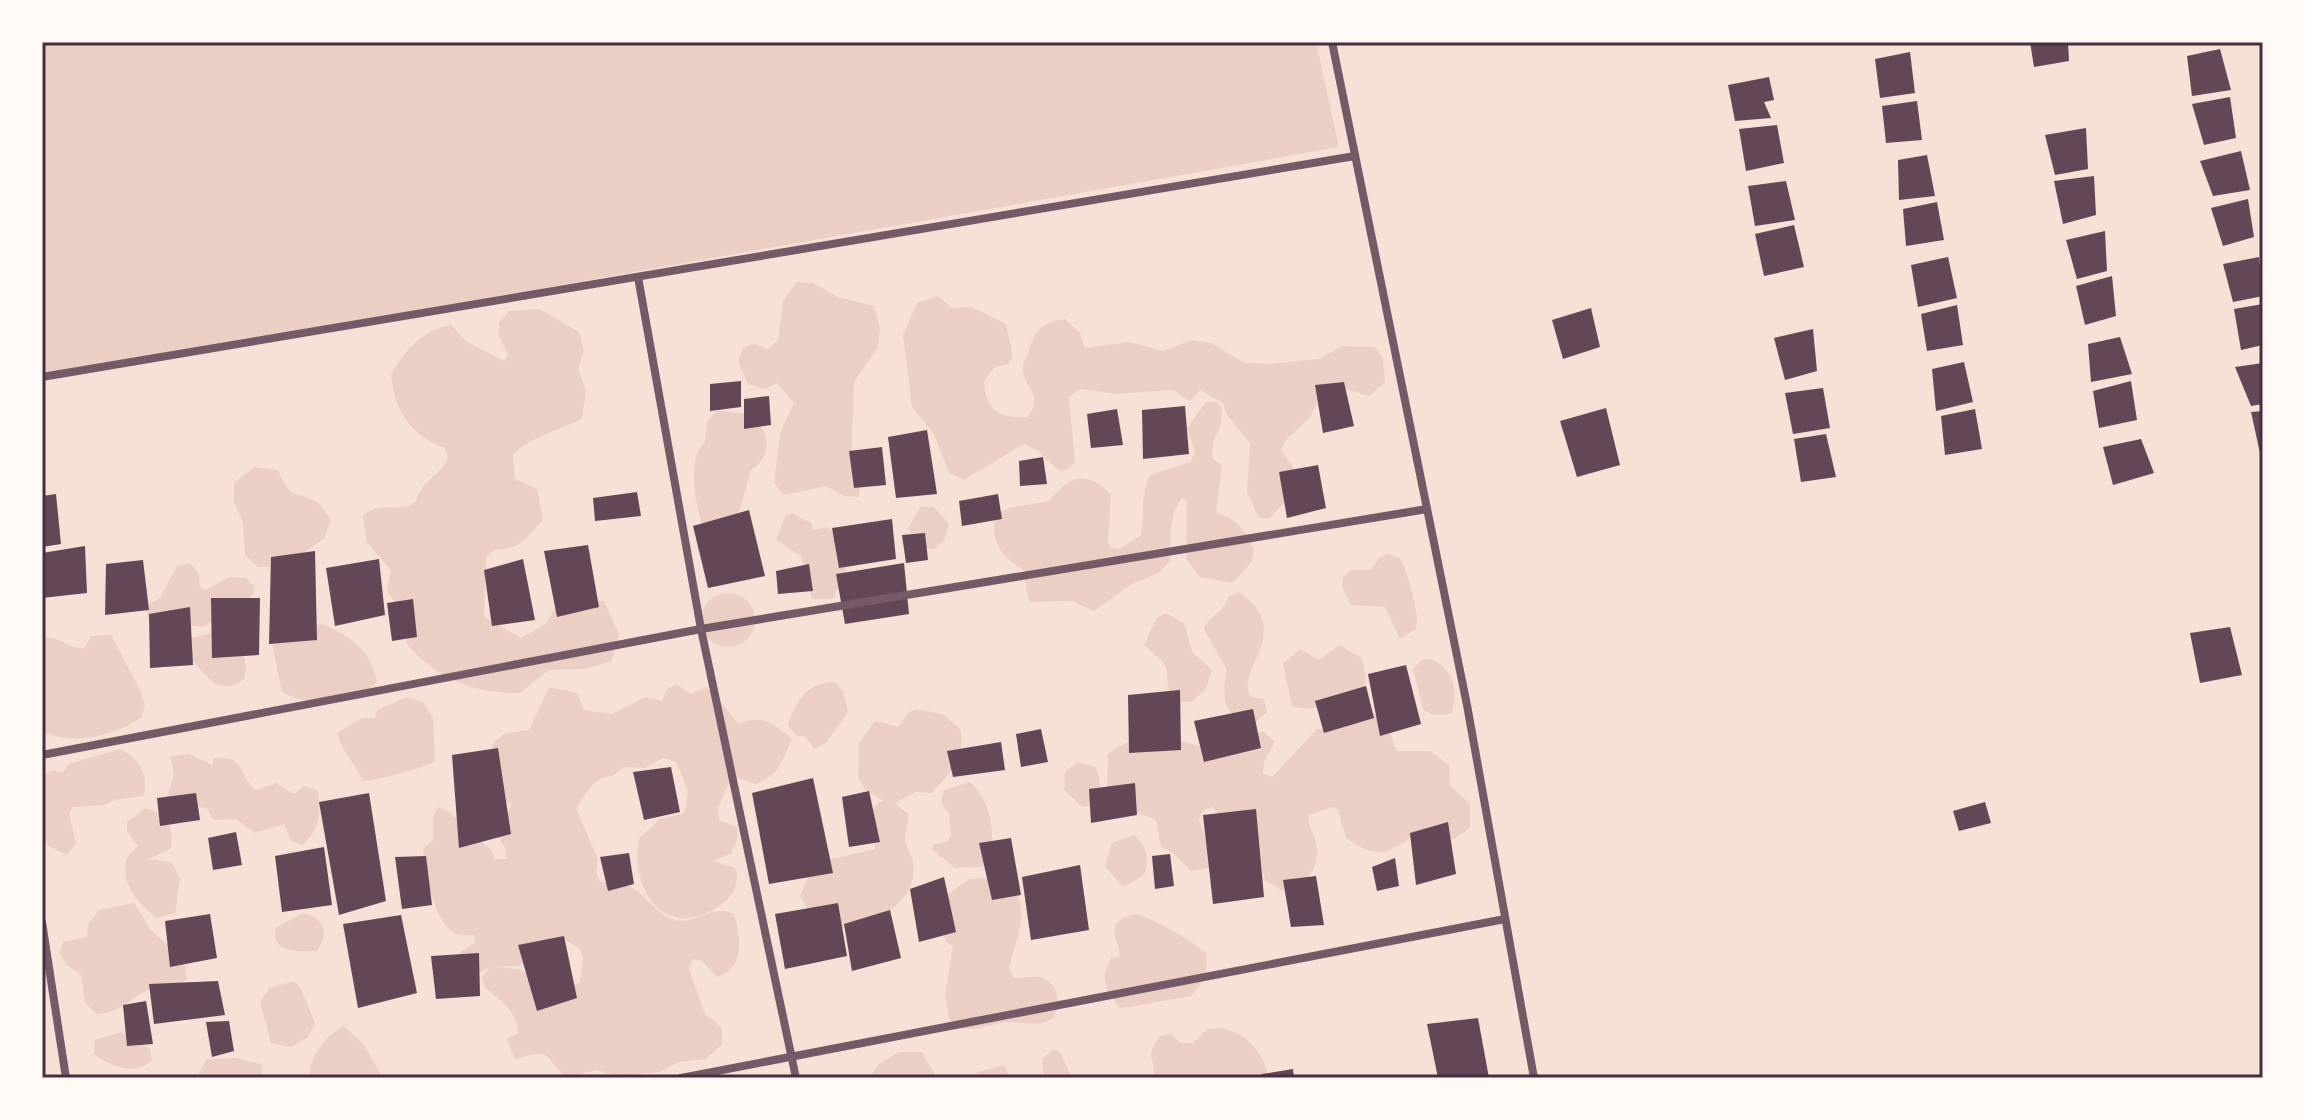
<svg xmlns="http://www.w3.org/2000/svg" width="2305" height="1120" font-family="'Golos Text',sans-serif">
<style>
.green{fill:#ebcfc5;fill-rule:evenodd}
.building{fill:#644757}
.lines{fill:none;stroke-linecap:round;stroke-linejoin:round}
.minor{stroke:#755966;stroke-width:8}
.neatline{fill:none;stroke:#4a2c40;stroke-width:3}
</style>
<rect width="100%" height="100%" fill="#f7e1d7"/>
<g class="green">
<polygon points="42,42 1316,42 1339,147 42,377"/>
<polygon points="797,282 813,283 838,297 874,306 880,329 878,347 854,382 851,466 861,485 858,497 844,496 826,486 784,495 774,483 780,433 794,403 777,383 765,389 748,384 738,361 743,348 754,343 767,349 778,340 783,301"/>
<path d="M 938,296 L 952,308 L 972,307 L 1006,324 L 1013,357 L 1008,364 L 995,367 L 984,381 C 986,411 998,418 1027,417 C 1047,394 1020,387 1023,365 C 1024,361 1027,357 1028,353 C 1035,330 1040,323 1065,319 L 1080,333 L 1085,348 L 1129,342 L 1163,351 L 1192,340 L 1211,343 L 1245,363 L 1267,364 L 1319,359 L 1342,346 L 1375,347 L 1383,358 L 1385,382 L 1369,396 L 1342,388 L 1321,393 L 1311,416 L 1285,441 L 1281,450 L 1294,469 L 1284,477 L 1284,503 L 1269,519 L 1259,518 L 1247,492 L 1250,443 L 1227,415 L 1223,403 L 1200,390 L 1190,401 L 1173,390 L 1117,394 L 1080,389 L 1069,397 L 1075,463 L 1066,470 L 1058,470 L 1038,451 L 1024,444 L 964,480 L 949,473 L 934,434 L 912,407 L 903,335 L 917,303 Z"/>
<path d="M 540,309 L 579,332 L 584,350 L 578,369 L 586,391 L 582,419 C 559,430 530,437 513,455 L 515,479 L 537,489 L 543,520 C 530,534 517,553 496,549 L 486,557 L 484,617 L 521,638 L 547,623 L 558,602 L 604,601 L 619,634 L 612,661 L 585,669 L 549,670 L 520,693 C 475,694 436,679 406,643 C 416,604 400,615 387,591 L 391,570 L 367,543 L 363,515 C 386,499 397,516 416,501 C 420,482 441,475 448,458 L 445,448 C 410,435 395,412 391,375 C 404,351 423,329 451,325 L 467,342 L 504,361 L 508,355 L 499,336 L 499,322 L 509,311 Z"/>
<path d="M 1206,402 L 1218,402 C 1231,423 1208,436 1213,459 L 1222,465 L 1216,513 C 1236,517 1247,532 1254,550 L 1251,563 L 1232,583 L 1200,577 L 1186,559 L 1187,502 L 1182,498 C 1167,518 1172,538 1170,561 L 1159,573 L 1132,584 L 1094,611 L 1072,601 L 1029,602 L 1023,570 C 1001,556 988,540 996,514 L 1009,508 L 1049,501 C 1069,476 1085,469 1111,494 L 1108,541 L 1110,547 L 1119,549 L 1141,535 C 1145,514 1140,495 1150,475 L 1190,462 L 1195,452 L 1187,428 Z"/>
<path d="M 718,410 C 728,413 741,411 750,416 C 771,429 773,457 751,470 C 739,505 747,521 706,534 C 696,513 685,459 705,442 L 707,421 Z"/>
<path d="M 254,467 L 278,470 C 293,505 296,488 318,503 C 322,506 327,515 331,519 L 324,539 L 282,567 L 258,567 L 245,555 L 243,523 L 234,501 L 234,483 Z"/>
<polygon points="921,506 934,507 949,524 944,540 933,550 917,545 908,528"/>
<polygon points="792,513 811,523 813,530 827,527 835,532 846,570 833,599 812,599 801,556 776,540 785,517"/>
<path d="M 1389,554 L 1400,558 C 1407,570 1421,617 1416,629 L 1400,639 L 1385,607 L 1351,605 L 1342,587 L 1343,577 L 1351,570 L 1371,570 L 1379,558 Z"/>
<polygon points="190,563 199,574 200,587 205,590 230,577 246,578 255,587 253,595 203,627 149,620 145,606 160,598 177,566"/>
<path d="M 1239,592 C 1297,632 1233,670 1251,697 L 1264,699 L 1267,712 L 1251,726 C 1223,714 1221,699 1227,670 L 1204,629 C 1209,615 1225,612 1228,597 Z"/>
<circle cx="728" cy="620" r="27"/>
<path d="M 1166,613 L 1184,623 L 1192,652 L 1212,670 L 1205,690 L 1191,702 L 1171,701 C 1162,661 1177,674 1144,645 L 1157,618 Z"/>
<path d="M 323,624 C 351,637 371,650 377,682 C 352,706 312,709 282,692 L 272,644 L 294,626 Z"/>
<path d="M 218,631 L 240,640 L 246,666 L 245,678 C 221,698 209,679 192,660 L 192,638 Z"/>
<path d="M 111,635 L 141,692 L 145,706 L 141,718 C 114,736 74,746 44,732 L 42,638 C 59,635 69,650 84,648 L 91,636 Z"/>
<path d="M 1339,645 L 1362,658 C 1363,666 1367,675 1365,683 C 1360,704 1310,713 1292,706 L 1283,664 L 1300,649 L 1319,660 Z"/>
<path d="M 1431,659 C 1454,670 1459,691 1451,714 L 1434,715 L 1423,710 L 1413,669 L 1422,660 Z"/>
<path d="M 835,682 L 843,691 L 848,712 L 826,743 L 814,749 L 805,736 L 797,736 L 788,726 L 789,721 C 799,697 807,683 835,682 Z"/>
<path d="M 676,684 L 691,694 L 706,687 C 720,697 727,711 738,724 C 762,714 774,723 792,739 C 781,761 781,775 755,784 L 732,776 L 718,808 L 719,820 L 737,827 L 737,841 L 730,854 L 713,861 L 735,868 C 747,896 704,922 679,918 C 644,912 631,866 640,837 L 660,819 L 684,813 L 688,791 L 676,762 L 663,758 L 645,768 L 624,767 L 613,776 C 593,776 586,794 576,809 L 598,859 L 596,872 L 600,882 C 608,883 617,881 625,884 C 645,891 655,915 675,920 C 697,925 712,903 734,914 C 741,936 745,969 717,977 L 702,961 L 693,959 L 689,969 L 705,1014 L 722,1028 L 722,1044 L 706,1059 L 678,1062 L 660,1072 L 616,1076 L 597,1070 L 567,1077 C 543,1060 555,1045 515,1060 L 507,1039 L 518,1033 C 516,1008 500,1002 484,986 L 482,977 L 490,967 L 477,974 L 462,959 L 460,952 L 475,943 L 474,935 C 469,935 461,936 456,934 C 435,925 424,870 423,849 L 433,840 L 433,816 L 438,807 L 448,811 L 492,851 L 494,859 L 507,859 L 506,849 L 497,836 L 512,804 L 497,797 L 492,744 L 505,733 L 529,730 L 549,687 L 577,693 L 584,710 L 612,714 L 645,697 L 662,701 L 666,690 ZM 565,940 L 580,949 L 583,958 L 580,982 L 570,988 L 517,969 L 491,966 L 519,966 L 539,948 Z"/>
<path d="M 407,697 L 423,702 L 433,718 L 435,761 C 429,767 374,781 363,781 C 356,763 342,753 337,733 L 362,718 L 375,718 L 377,710 Z"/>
<path d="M 917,709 L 942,714 L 960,729 C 967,754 949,776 931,793 L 916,792 L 895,803 L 908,814 C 909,823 906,829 905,838 C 905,846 912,854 913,862 C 919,900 879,919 851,932 L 809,910 L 800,896 L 810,873 L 819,862 L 875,849 L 870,813 L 879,802 L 884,801 L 866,791 L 858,777 L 859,743 L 875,721 L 898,727 L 909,712 Z"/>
<path d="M 1369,711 C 1386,718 1392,736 1396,751 L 1430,751 L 1449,765 L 1450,785 L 1470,804 L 1470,827 C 1453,846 1434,841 1411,837 C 1385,857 1373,857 1346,838 L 1338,810 L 1332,807 L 1309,815 C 1307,825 1312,830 1315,839 C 1323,868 1307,884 1281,890 L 1265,880 L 1258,854 L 1212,807 L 1203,811 L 1199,819 L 1212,860 L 1209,868 L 1191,871 L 1172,852 L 1161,847 L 1156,820 L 1133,811 L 1107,787 L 1108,755 C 1127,732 1184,737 1208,750 L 1263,731 L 1275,742 L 1264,762 L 1263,773 L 1272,777 L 1317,729 L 1331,728 Z"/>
<path d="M 120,749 C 140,759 148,774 144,796 L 115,800 L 105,805 L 73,807 L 69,813 L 76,843 L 67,855 L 48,846 L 42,825 L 43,775 L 52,770 L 63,773 L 68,764 Z"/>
<path d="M 189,754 L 213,765 L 213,758 C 249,755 236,775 256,790 L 276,783 L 294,794 L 304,786 L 318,791 C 321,812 320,830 302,845 L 291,841 L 284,824 L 255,833 L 236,819 L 214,820 L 207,809 L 167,797 L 174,775 L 170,756 Z"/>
<path d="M 1077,762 L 1096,767 C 1100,783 1105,792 1093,806 L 1083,807 L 1064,790 L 1065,772 Z"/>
<path d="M 970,782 C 994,806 995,834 989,866 L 955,868 L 932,849 L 934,844 L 947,842 L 951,836 L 949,814 L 941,802 L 944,790 Z"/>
<path d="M 145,808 C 165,813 177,829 170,849 L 149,859 L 172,863 L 180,879 L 175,913 L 156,918 C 141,905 120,884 126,862 C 127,855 134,851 138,846 L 127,831 L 127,822 Z"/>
<path d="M 1134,835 C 1147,847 1150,858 1144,875 L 1123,887 L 1105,866 L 1112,843 Z"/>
<path d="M 981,878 C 1041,885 1019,930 1009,968 L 1013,977 C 1023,980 1029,975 1039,977 C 1058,981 1062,1003 1053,1019 L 1040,1024 L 1005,1022 L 976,1029 L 963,1029 L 949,1019 L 945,996 L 953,946 L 946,942 L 942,930 L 944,897 L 969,879 Z"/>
<path d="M 134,903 C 142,913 147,928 156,935 C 174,950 186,954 187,980 C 176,987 167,984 155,987 C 133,994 122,1014 96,1014 L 85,1002 L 81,975 L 67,965 L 60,954 L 63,942 L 87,937 L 88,924 L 99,910 Z"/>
<path d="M 304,913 C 326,919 329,934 317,951 C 300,951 270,955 276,927 Z"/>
<path d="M 1134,914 C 1146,914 1198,944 1207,954 L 1206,977 L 1191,996 L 1129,1007 L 1120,1008 L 1107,990 L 1104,975 L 1111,958 L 1120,956 C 1119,937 1102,923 1134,914 Z"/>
<polygon points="294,981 301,989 315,1023 308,1037 291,1047 271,1043 260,1002 269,988"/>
<path d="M 344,1026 L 364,1045 L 383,1078 L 310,1078 C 307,1058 327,1034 344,1026 Z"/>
<path d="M 1220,1028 C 1246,1032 1263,1051 1269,1078 L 1155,1078 C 1154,1059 1145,1053 1160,1036 L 1172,1034 L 1180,1043 L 1193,1043 L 1207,1029 Z"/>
<path d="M 121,1032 L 150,1049 L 152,1060 C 136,1077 110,1066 94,1054 L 95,1040 Z"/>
<polygon points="1053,1049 1060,1052 1072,1078 1044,1078 1042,1059"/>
<polygon points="899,1052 922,1052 937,1078 870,1078 878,1065"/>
<polygon points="236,1058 261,1064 263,1070 260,1078 196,1078 207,1059"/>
<polygon points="1004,1065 1010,1078 973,1078 979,1072"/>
</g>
<g class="building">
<polygon points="2030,42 2068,42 2069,61 2034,67"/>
<polygon points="2220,49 2231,90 2192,96 2187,56"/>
<polygon points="1910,52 1915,93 1880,98 1875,59"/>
<polygon points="1769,77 1774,100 1764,102 1771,118 1735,121 1728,85"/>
<polygon points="2230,97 2236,138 2204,145 2192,104"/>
<polygon points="1917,101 1922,140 1886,143 1882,106"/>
<polygon points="1777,125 1784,163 1746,171 1739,129"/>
<polygon points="2086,128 2088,169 2055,175 2045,135"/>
<polygon points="2241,151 2250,190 2213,196 2200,161"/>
<polygon points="1927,155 1935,196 1899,200 1898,160"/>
<polygon points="2094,176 2096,215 2063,224 2054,181"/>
<polygon points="1786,181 1795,220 1755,226 1748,186"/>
<polygon points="2248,199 2254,237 2223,246 2211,208"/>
<polygon points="1937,202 1944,240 1906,246 1903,209"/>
<polygon points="1794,225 1804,267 1764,276 1755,234"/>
<polygon points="2105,231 2107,271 2077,279 2066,240"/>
<polygon points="1948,257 1957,298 1918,307 1911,265"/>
<polygon points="2259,257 2263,296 2233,302 2223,264"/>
<polygon points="2112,276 2116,316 2085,325 2076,286"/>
<polygon points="2263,304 2263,345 2241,350 2234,309"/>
<polygon points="1957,305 1963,345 1927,351 1921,314"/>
<polygon points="1591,308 1600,347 1563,359 1552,320"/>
<polygon points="1813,329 1817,371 1785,380 1774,338"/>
<polygon points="2120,337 2132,374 2091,382 2088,344"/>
<polygon points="1964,362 1973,402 1936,411 1932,369"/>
<polygon points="2263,363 2263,404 2251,406 2235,367"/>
<polygon points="741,381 741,407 710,411 710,384"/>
<polygon points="2131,381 2137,420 2099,428 2093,391"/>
<polygon points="1344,382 1354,426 1323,433 1315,385"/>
<polygon points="1823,388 1830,428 1793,434 1785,393"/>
<polygon points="769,396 771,425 744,429 744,399"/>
<polygon points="1185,406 1189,454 1143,459 1142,410"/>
<polygon points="1606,408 1620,465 1577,477 1560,421"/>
<polygon points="1117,409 1123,445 1091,448 1087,414"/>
<polygon points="1975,409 1982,449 1945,455 1941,416"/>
<polygon points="2263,411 2263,453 2260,453 2251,412"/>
<polygon points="927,430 937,494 896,498 888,437"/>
<polygon points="1826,434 1836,477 1801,482 1794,439"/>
<polygon points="2141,439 2154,473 2113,485 2103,447"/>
<polygon points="882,447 886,485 854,488 849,451"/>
<polygon points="1043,457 1047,484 1020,486 1019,461"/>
<polygon points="1318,465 1326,508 1287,518 1279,472"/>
<polygon points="637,492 641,516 595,521 593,498"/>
<polygon points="56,494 61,544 42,547 42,496"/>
<polygon points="998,494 1002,519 962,526 959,501"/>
<polygon points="749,510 765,576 708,588 693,526"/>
<polygon points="892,519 896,559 839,568 832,528"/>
<polygon points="925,533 928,560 906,563 902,535"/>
<polygon points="588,545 599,607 557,617 544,551"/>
<polygon points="85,546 87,593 42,598 42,553"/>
<polygon points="315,551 317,640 269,644 271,557"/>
<polygon points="379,559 385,615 335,626 326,568"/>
<polygon points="523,559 535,620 492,626 484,570"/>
<polygon points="143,560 149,610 105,615 106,564"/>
<polygon points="904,563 909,614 845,624 836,574"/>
<polygon points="809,564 813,591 778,594 776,571"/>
<polygon points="211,598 260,598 259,655 212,658"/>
<polygon points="413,599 417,637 392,641 387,603"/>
<polygon points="190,607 193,665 150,668 149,614"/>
<polygon points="2230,627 2242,675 2200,683 2190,633"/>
<polygon points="1406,665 1421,724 1380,736 1368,674"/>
<polygon points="1366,686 1374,718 1324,733 1315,701"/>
<polygon points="1180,690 1181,750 1129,753 1128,695"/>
<polygon points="1253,709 1261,748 1204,762 1194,721"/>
<polygon points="1041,729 1048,762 1021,767 1016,734"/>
<polygon points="1001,742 1005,770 953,777 947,751"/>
<polygon points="498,748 511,834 459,848 452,755"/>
<polygon points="671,767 680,812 644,820 633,772"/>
<polygon points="813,778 833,873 769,884 752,793"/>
<polygon points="1135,783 1137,815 1091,823 1089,789"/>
<polygon points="869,791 880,842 849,847 842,797"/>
<polygon points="196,793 200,820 160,826 157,798"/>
<polygon points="369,793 386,901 339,915 319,802"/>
<polygon points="1985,802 1991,823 1959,831 1953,811"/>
<polygon points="1256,809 1264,897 1213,904 1203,815"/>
<polygon points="1448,822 1456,874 1416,885 1410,833"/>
<polygon points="236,832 242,865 213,870 208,838"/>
<polygon points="1011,838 1021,895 992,900 979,843"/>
<polygon points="324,847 332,905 282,912 275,856"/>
<polygon points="629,853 634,884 608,891 600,857"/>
<polygon points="1170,854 1174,886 1155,889 1152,856"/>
<polygon points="426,856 432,905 402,909 395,857"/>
<polygon points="1395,858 1399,886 1377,891 1372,867"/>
<polygon points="1080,865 1089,930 1031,940 1022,877"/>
<polygon points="1316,876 1324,925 1291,927 1283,880"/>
<polygon points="944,877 956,932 919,942 910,889"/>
<polygon points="838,903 847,956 785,969 775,914"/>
<polygon points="890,910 901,958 852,971 844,924"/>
<polygon points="210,914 217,958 170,967 165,921"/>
<polygon points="401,915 417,993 358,1008 343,924"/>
<polygon points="564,936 577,998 537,1011 518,945"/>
<polygon points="479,953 480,996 436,999 431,956"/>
<polygon points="218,981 225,1015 154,1024 149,984"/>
<polygon points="146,1001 153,1044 127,1046 123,1005"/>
<polygon points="1478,1018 1489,1078 1438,1078 1427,1024"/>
<polygon points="229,1021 234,1051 212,1057 206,1022"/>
<polygon points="1293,1069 1294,1078 1262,1078 1262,1074"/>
</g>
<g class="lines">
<g class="minor">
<polyline points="1332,42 1467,705 1534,1078"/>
<polyline points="638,277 701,629 796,1078"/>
<polyline points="42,377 1355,156"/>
<polyline points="42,755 701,629 1427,509"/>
<polyline points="42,922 66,1078"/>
<polyline points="681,1078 1505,919"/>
</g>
</g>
<rect width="2305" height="1120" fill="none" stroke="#fffaf5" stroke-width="88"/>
<rect x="44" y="44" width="2217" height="1032" class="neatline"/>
</svg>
